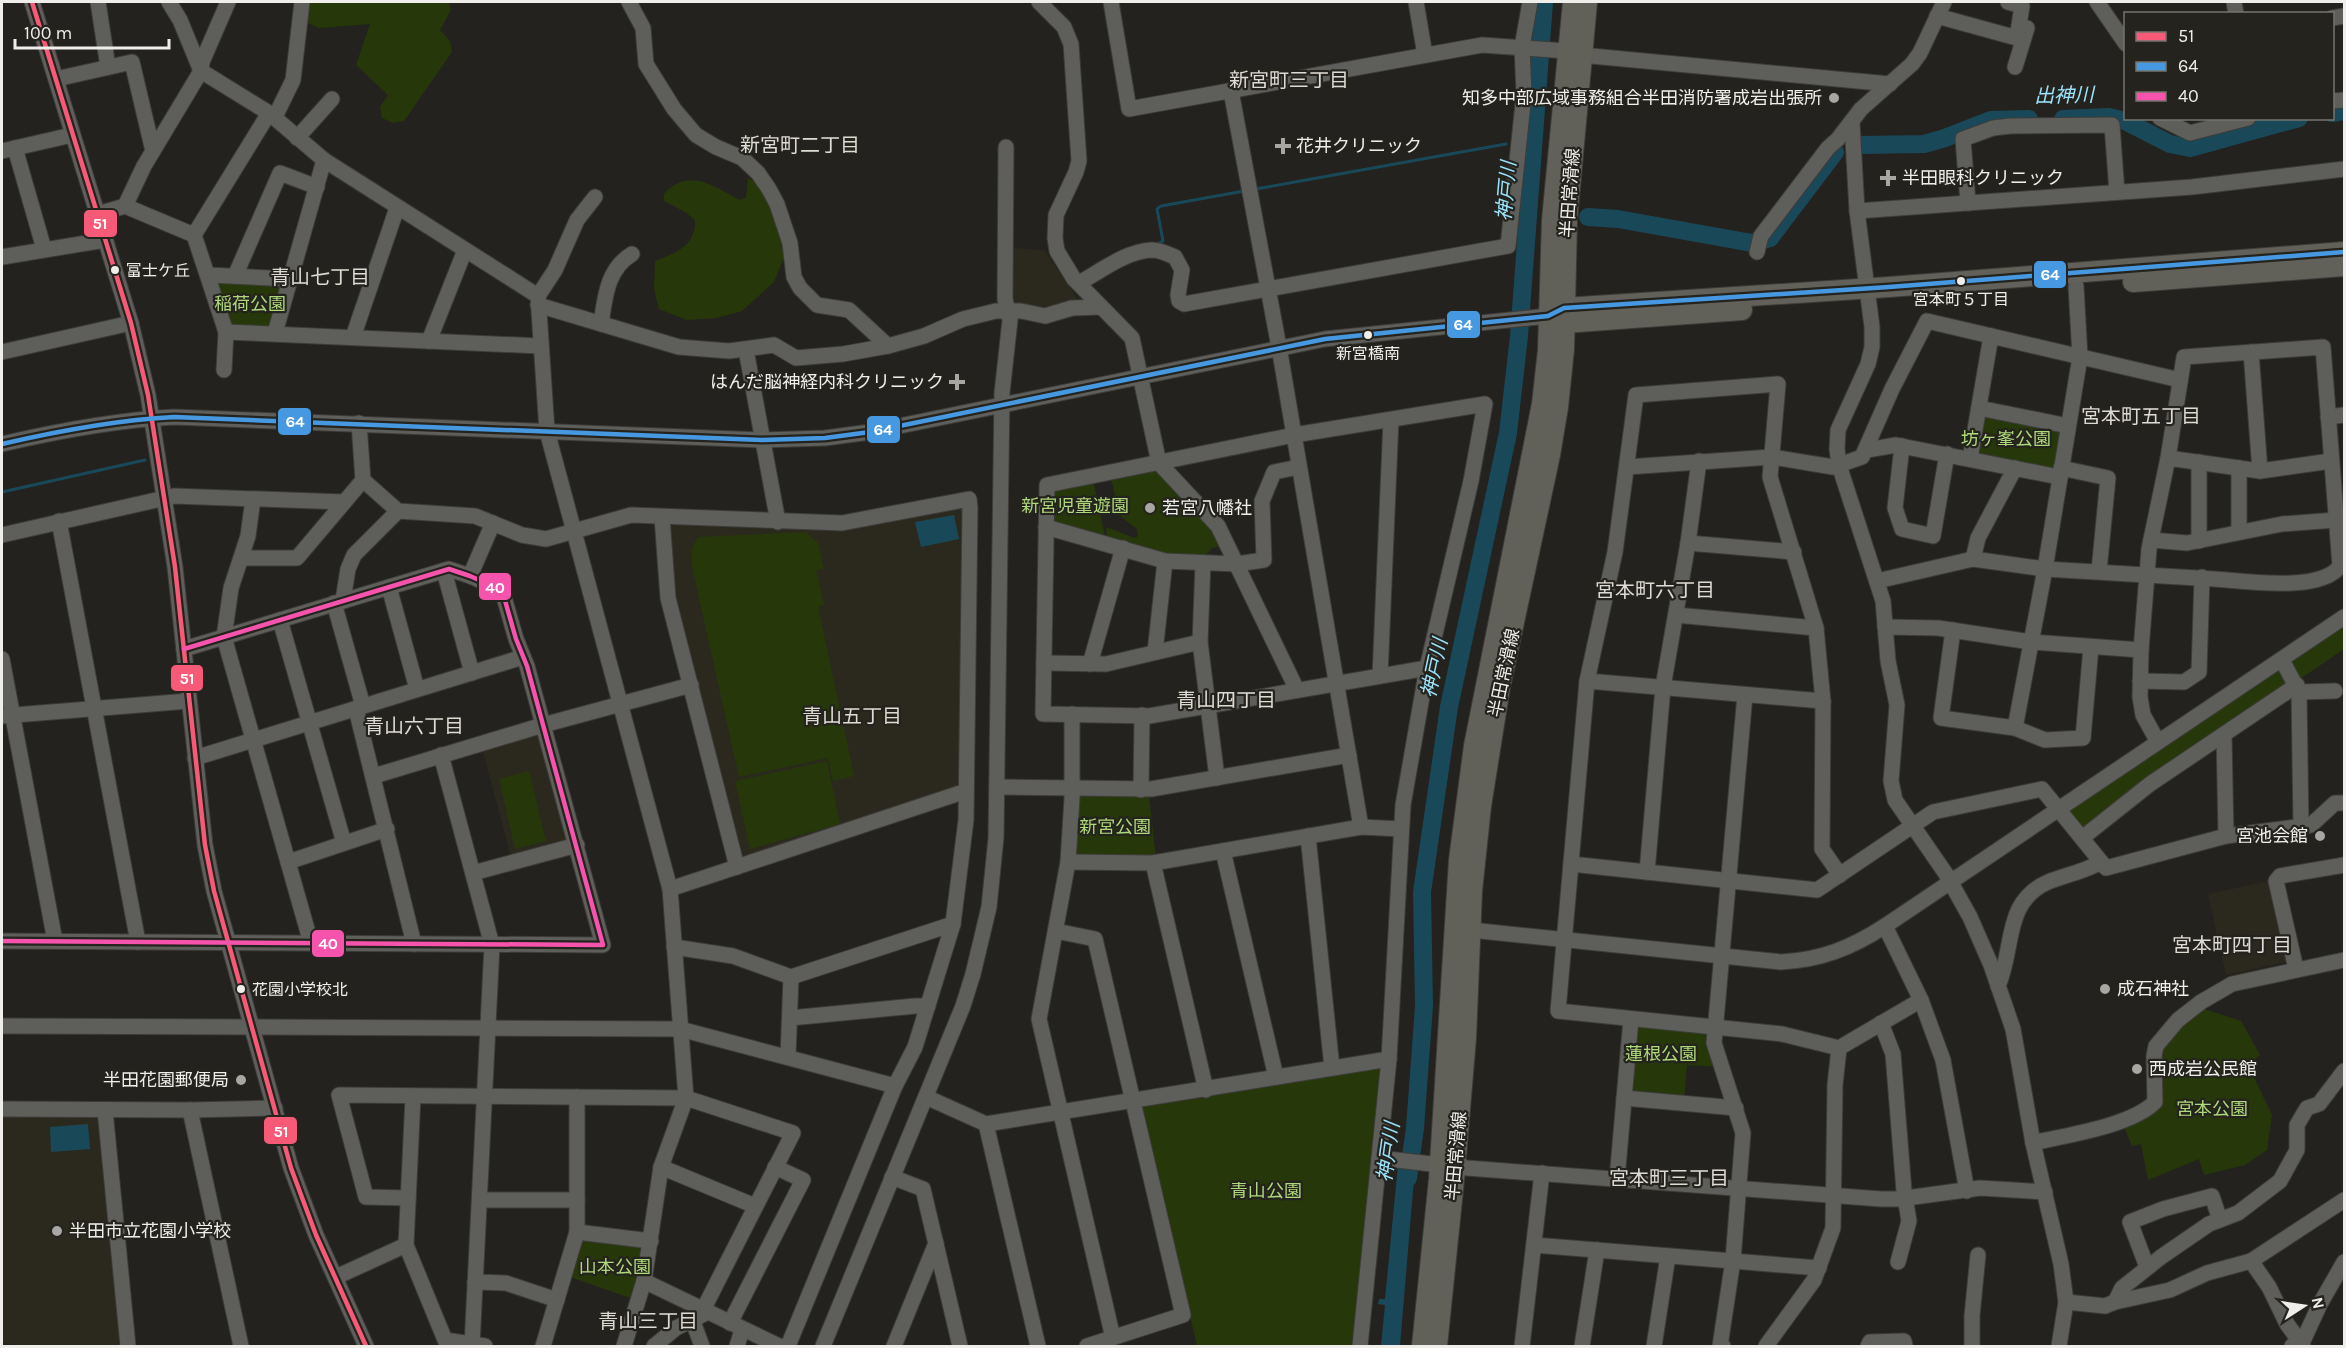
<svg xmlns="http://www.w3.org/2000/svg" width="2346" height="1348" font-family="Karla,'Noto Sans JP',sans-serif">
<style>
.built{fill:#2b291e}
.green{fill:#263809}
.water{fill:#194958}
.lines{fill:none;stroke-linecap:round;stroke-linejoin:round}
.stream{stroke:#194958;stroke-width:3}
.river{stroke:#194958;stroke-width:18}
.minor-casing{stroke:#3d3c39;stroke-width:17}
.major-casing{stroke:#3d3c39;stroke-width:22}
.minor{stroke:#5e5e5b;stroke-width:15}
.major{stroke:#626159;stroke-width:20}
.bus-1-casing{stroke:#24231d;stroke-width:9}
.bus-2-casing{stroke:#24231d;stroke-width:9}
.bus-3-casing{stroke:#24231d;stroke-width:9}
.bus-1{stroke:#f75a77;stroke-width:4.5}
.bus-2{stroke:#4699e1;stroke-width:4.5}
.bus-3{stroke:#f653ac;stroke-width:4.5}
.poi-dot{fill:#a8a7a3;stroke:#24231d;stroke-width:2}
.bus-dot{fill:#efeeea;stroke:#24231d;stroke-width:2}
.labels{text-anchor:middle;stroke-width:4.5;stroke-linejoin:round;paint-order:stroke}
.bus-label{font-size:16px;fill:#efeeea;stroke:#24231d;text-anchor:start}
.poi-label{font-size:18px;fill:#efeeea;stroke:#24231d;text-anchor:start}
.street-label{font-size:18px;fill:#efeeea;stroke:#24231d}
.park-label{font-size:18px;fill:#add97a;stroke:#24231d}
.neighbourhood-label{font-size:20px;fill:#dddbd3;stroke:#24231d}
.water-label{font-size:20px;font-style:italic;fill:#9be3fc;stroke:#24231d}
.line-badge{stroke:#24231d;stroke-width:2}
.badge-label{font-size:16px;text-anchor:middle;font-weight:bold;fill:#fff}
</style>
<rect width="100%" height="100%" fill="#23221e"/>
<g class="built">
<polygon points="1013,248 1044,250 1077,298 1050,307 1017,305 1013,298"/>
<polygon points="963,505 962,788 741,859 673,598 670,521 842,529"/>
<polygon points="537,731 543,734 568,843 511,857 482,748"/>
<polygon points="2269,881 2287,962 2226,975 2208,894"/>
<polygon points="2,1114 97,1114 101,1119 124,1346 29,1346 2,1343"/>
</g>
<g class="green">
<polygon points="306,2 449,2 451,10 440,30 450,41 452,52 404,121 393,123 382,118 380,107 388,95 356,65 370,24 319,28 303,21"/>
<path d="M 748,178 L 759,184 L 770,204 L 785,247 L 784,257 L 774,282 L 742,311 L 716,318 L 687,320 L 659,309 L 654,289 L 655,261 C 676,253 696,246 695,220 L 685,212 L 664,201 L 664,194 C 689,167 713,186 739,200 L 746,198 Z"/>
<polygon points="220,279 283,285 272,326 268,329 232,327 216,285"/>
<polygon points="1983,415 2059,428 2061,433 2056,467 2052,470 1978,455"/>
<polygon points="1153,468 1214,529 1222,546 1212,548 1204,557 1169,554 1107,537 1106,527 1135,538 1138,536 1137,529 1119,515 1111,477"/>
<polygon points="1093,480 1105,537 1054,524 1051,492 1053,488"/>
<polygon points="806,532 818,543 824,569 816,570 824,605 818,607 854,776 833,781 828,758 739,777 692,566 692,548 698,537"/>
<polygon points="2344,626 2344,649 2300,679 2290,663"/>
<polygon points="2278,670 2290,681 2085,829 2080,829 2069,810"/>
<polygon points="827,761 840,824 750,849 735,781"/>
<polygon points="529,771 546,841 515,849 499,779"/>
<polygon points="1081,796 1149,797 1156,857 1078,857 1074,852 1077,800"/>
<polygon points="2201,1008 2241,1021 2260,1055 2248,1065 2272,1115 2267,1150 2245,1165 2204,1175 2199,1159 2148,1180 2141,1144 2132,1146 2123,1124 2151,1115 2157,1109 2161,1047 2180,1026"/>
<polygon points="1639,1024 1707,1032 1717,1067 1687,1065 1684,1098 1633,1093 1631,1090 1636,1027"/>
<polygon points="1381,1068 1355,1346 1197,1346 1142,1109 1144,1106"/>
<polygon points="585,1238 642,1245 645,1249 633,1299 570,1277 580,1240"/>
</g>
<g class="water">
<polygon points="954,515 959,539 921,547 915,522"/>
<polygon points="88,1124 90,1149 51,1152 50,1127"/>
<polygon points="1398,1165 1415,1167 1400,1346 1381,1346 1385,1305 1378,1304 1379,1299 1385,1299"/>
</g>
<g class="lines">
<g class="stream">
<polyline points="1256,189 1506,144"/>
<polyline points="1159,243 1163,241 1157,209 1161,206 1244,191"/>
<polyline points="2,492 145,460"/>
</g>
<g class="river">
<polyline points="2332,113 2344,111"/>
<polyline points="2063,119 2109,117 2125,121 2170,144 2190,148 2299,118"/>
<polyline points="1860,145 1924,144 1945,138 1991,120 2029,119"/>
<polyline points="1588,217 1618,219 1752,243 1770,238 1835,152"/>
<polyline points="1408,1178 1415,1128 1424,1006 1422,892 1449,707 1508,433 1519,336 1544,2"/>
</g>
<g class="minor-casing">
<g id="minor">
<polyline points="32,2 131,323 148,395 175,567 205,845 214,891 291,1168 316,1235 366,1346"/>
<polyline points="98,2 108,67"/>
<polyline points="169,2 180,20 201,71 269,113 324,160 538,296 547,431 670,889 686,1098 661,1167 644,1281 624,1346"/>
<polyline points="629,2 643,28 646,64 674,109 696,135 716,147 742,158 758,173 769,189 777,204 790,243 794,277 800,288 817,305 849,310 888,346"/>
<polyline points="1039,2 1064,27 1071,44 1079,161 1076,172 1056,215 1055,238 1057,251 1074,279 1132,338 1159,463 1218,526 1297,690"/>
<polyline points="1111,2 1129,109 1482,45 1567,51"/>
<polyline points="1416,2 1425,55"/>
<polyline points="2097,2 2126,44"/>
<polyline points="2234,2 2236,14"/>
<polyline points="1937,16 2017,38 2022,6 2008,2"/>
<polyline points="2332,18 2344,16"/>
<polyline points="1581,55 1890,84"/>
<polyline points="2015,67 2027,28"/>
<polyline points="56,79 132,62 153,151"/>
<polyline points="1231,91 1279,347 1361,827"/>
<polyline points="2332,101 2344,100"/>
<polyline points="275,117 293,80 302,2"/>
<polyline points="2160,118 2190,133 2248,118"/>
<polyline points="1852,122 1857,211 1872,327 1872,347 1868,364 1838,430 1837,449 1839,465 1883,601 1888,661 1897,705 1891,781 1895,800 1946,874 1970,917 1991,965 2013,1029 2033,1143 2061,1264 2066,1302 2059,1346"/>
<polyline points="297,138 332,99"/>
<polyline points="15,148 44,249"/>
<polyline points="2,151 72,135"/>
<polyline points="1968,203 1963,139 1993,128 2010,126 2112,125 2117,192"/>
<polyline points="125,206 194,235"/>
<polyline points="1857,211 2192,187 2344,169"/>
<polyline points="98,214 125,206 144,166 201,71 202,62 228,2"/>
<polyline points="1757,252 1761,236 1828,148 1838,139 1861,109 1912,64 1920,53 1944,2"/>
<polyline points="2,257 105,240"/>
<polyline points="208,275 290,279"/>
<polyline points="235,276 280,173 317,187"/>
<path d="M 1079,283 C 1101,271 1126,251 1152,250 C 1160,250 1168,254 1175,257 L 1182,270 L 1178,295 L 1179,301 L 1184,304 L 1508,246 L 1524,94 L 1522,47 L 1530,2"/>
<polyline points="538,296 555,270 577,220 595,197"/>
<polyline points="538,305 679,347 729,351 774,345 796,358 843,354 888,346 924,336 963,319 996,311 1021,311 1045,316 1072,308 1101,307"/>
<path d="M 601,324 C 605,297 607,269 632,254"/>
<polyline points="226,332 540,346"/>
<polyline points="275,333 324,160"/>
<polyline points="353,337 397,208"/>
<polyline points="429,341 465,250"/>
<polyline points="746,350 778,522"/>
<polyline points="2,352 131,323"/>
<polyline points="2251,352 2260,471"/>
<polyline points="224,370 226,332 194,235 269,113"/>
<polyline points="1979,408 2068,426"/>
<polyline points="2328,417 2344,415"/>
<polyline points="359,423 363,480 398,511 475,516 522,535 546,539 631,515 842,523 969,499 970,507 966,820 953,924 915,1047 895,1086 788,1346"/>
<path d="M 2,444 C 58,431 115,420 174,417 L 762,440 L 825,438 L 870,432 L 1325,339 L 1548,316"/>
<polyline points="1902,446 1895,508 1902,529 1933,536 1947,454"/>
<polyline points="1867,450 1896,445 2059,477"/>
<polyline points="2168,458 2260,471 2331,461"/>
<polyline points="1970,459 1991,336"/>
<polyline points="1627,467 1772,457 1833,467 1862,457 1892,389 1927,321 2180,380"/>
<polyline points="2061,468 2108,478 2099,571"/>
<polyline points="2239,468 2239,532"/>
<polyline points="253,499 248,536 231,588 224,637 311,943"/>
<polyline points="662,517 668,598 737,867"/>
<polyline points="59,521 138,942"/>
<polyline points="1046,527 1165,561 1237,564 1264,560 1262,501 1274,472 1299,467"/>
<polyline points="2,535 174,496 344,502"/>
<polyline points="2151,540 2187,543 2282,524 2336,520"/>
<polyline points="2199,541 2199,462"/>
<polyline points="1688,543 1794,552"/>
<polyline points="241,558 297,558 363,480"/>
<polyline points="1973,559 1978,538 2015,468"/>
<polyline points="1203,563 1200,642 1217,778"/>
<polyline points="444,571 472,673"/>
<polyline points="470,576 493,523"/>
<path d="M 1877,581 L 1973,559 L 2045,569 L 2214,579 C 2244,581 2321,593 2340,566 L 2323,347 L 2184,357 L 2168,458 L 2149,549 L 2141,650 L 2140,697 L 2143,715 L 2158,742"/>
<polyline points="389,587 417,689"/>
<polyline points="343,600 348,569 354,555 398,511"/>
<polyline points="334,603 363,706"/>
<polyline points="1676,615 1816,628"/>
<polyline points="280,620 344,843"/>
<polyline points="1885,627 1938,628 2031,642 2141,650"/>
<polyline points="1953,630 1941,718 2015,728 2045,740 2083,738 2091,647"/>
<polyline points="1155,652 1165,561"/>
<polyline points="2,659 55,941"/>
<polyline points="2282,660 2299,692 2301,827"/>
<polyline points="1044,663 1106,664 1200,642"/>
<polyline points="1090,664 1123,548"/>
<polyline points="1380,676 1391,420"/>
<polyline points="1587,681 1823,701"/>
<polyline points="2140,681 2184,682 2199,672 2202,577"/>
<polyline points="2299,692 2335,691"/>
<polyline points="356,709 414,944"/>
<polyline points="1072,714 1072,798 1068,862 1039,1019 1113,1338"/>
<polyline points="2,716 189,701"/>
<polyline points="2015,728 2045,569 2080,357 2076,286"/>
<polyline points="2224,735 2226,836"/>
<polyline points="441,755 492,945 472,1346"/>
<polyline points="195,758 523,657"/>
<polyline points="374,776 543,725 691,685"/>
<polyline points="997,787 1151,789 1349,755"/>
<polyline points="1141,790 1142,715"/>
<polyline points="1308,836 1332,1068"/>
<polyline points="2082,838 2150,784 2297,685"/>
<polyline points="1223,851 1276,1077"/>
<polyline points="288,862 387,829"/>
<polyline points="1068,862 1153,863 1361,827 1401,829"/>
<polyline points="1153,863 1206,1090"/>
<polyline points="1571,864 1817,890 1933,812 2042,789 2106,868 2226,836 2311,825 2335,803 2344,803"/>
<polyline points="1647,872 1663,687 1688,543 1699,461"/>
<polyline points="473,873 577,845"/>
<polyline points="670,889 966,791"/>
<polyline points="1885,926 1921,1000 1943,1060 1967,1191"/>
<path d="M 1461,929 L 1781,962 C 1821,960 1851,948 1885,926 L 2344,617"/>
<polyline points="1056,931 1095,939 1183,1315 1087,1346"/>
<polyline points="2,941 603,945 527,666 516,639 502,590 470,576 449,569 184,649"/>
<polyline points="674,947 733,956 791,977 953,924"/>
<polyline points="2296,969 2276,881 2280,876 2344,865"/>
<path d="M 1998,986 C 2015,947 2003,902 2048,882 C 2065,875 2084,872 2101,862"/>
<polyline points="790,1018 915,1006 928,1006"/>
<polyline points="1881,1023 1893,1054 1904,1191 1909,1221 1898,1262"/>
<polyline points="2,1026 680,1029 895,1086"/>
<polyline points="1839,1048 1782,1034 1558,1011 1587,681 1615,552 1636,395 1778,384 1770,477 1816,628 1823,701 1822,849 1840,875"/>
<polyline points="788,1057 791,977"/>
<polyline points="413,1097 406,1245 445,1340 485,1346"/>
<polyline points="926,1097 986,1124 1038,1346"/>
<polyline points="1624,1098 1736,1108"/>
<polyline points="2,1109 190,1110 275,1108"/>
<polyline points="105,1110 128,1346"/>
<polyline points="190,1110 241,1346"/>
<polyline points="986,1124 1389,1059"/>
<path d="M 2033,1143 C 2067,1135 2131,1126 2155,1102 L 2154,1056 L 2156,1046 L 2178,1020 L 2201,1002 L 2232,984 L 2344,960"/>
<polyline points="1379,1158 1467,1168 1881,1199 1899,1199 1980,1188 2045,1192"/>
<polyline points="661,1167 755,1206"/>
<polyline points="892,1177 923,1189 960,1346"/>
<polyline points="1617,1179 1631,1019"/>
<polyline points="408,1198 366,1197 339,1095 686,1098 793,1133 703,1310"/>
<polyline points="480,1200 577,1200"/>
<polyline points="577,1232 651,1241"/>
<polyline points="1534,1245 1819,1268"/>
<polyline points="2251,1261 2269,1287 2287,1324 2303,1346"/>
<polyline points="2147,1267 2130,1222 2163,1209 2212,1196 2220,1220"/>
<polyline points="336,1277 406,1245"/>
<polyline points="644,1281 779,1346"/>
<polyline points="475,1282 506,1283 557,1300"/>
<polyline points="2066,1302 2105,1306 2115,1302 2170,1290 2207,1273 2251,1261 2344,1200"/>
<polyline points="2115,1302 2122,1288 2161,1257 2209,1224 2238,1213 2280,1181 2297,1150 2297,1125 2307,1108 2319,1104 2344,1071"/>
<polyline points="692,1319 702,1346"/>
<polyline points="730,1323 803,1180 775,1167"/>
<polyline points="543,1346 577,1232 577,1097"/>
<polyline points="654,1346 676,1328 708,1312"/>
<polyline points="737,1346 742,1330"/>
<polyline points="823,1346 963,1006 973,974 989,907 996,838 1002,393 1010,320 1005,299 1006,147"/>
<polyline points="894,1346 936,1243"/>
<polyline points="1360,1346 1389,1059 1403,805 1427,668 1471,481 1485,404 1294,435 1047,485 1043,714 1149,716 1427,668"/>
<polyline points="1522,1346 1542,1173"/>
<polyline points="1582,1346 1597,1250"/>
<polyline points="1654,1346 1668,1256"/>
<polyline points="1723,1346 1720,1346 1733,1260 1743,1133 1714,1043 1745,695"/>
<polyline points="1766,1346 1814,1280 1833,1228 1835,1085 1839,1048 1921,1000"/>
<polyline points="1868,1346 1870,1342 1904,1341 1905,1346"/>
<polyline points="1972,1346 1972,1316 1978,1255"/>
<polyline points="2292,1346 2302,1343 2320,1304 2344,1262"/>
</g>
</g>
<g class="major-casing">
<g id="major">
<polyline points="2133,282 2344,266"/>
<polyline points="1553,314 1564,308 1889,287 2344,252"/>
<polyline points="1554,319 1564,323 1742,310"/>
<polyline points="1422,1346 1439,1179 1459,860 1474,746 1542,404 1548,350 1552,220 1573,2"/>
<polyline points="1437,1346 1454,1180 1466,1038 1472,891 1481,806 1500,687 1550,455 1558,407 1564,349 1567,220 1587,2"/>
</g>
</g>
<use href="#minor" class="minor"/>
<use href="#major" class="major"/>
<g class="bus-1-casing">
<polyline id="bus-1" points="32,2 131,323 148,395 175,567 205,845 214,891 291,1168 316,1235 366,1346"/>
</g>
<g class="bus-2-casing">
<path id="bus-2" d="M 2,444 C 58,431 115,420 174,417 L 762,440 L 825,438 L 870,432 L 1325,339 L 1548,316 L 1564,308 L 1889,287 L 2344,252"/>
</g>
<g class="bus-3-casing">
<polyline id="bus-3" points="2,941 603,945 527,666 516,639 502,590 470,576 449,569 184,649"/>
</g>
<use href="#bus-1" class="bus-1"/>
<use href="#bus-2" class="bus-2"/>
<use href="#bus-3" class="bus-3"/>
</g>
<g class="poi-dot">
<circle cx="1834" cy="98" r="6"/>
<path d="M1280 137h6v6h6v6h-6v6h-6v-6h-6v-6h6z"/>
<path d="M1885 169h6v6h6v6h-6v6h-6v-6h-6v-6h6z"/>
<path d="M954 373h6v6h6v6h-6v6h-6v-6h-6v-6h6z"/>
<circle cx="1150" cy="508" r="6"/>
<circle cx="2320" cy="836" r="6"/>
<circle cx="2105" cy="989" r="6"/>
<circle cx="2137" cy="1069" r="6"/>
<circle cx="241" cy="1080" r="6"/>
<circle cx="57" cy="1231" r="6"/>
</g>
<g class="bus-dot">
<circle cx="115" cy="270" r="5"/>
<circle cx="1961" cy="281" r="5"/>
<circle cx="1368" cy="335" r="5"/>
<circle cx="241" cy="989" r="5"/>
</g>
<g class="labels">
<g class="bus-label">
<text x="126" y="276">富士ケ丘</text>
<text x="1961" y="305" text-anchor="middle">宮本町５丁目</text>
<text x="1368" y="359" text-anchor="middle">新宮橋南</text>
<text x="252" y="995">花園小学校北</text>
</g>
<g class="poi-label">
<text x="1822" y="104" text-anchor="end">知多中部広域事務組合半田消防署成岩出張所</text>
<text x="1296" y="152">花井クリニック</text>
<text x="1902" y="184">半田眼科クリニック</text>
<text x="944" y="388" text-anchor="end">はんだ脳神経内科クリニック</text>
<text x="1162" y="514">若宮八幡社</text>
<text x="2308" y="842" text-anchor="end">宮池会館</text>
<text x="2117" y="995">成石神社</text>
<text x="2149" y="1075">西成岩公民館</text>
<text x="229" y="1086" text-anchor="end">半田花園郵便局</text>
<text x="69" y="1237">半田市立花園小学校</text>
</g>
<g class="street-label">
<text transform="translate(1570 193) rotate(-86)" y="6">半田常滑線</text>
<text transform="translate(1504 673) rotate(-78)" y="6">半田常滑線</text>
<text transform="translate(1456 1156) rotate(-85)" y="6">半田常滑線</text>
</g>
<g class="park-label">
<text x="250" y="310">稲荷公園</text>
<text x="2006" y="445">坊ヶ峯公園</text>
<text x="1075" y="512">新宮児童遊園</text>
<text x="1115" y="833">新宮公園</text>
<text x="1661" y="1060">蓮根公園</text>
<text x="2212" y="1115">宮本公園</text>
<text x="1266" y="1197">青山公園</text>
<text x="615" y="1273">山本公園</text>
</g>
<g class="neighbourhood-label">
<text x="1289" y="87">新宮町三丁目</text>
<text x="800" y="152">新宮町二丁目</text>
<text x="320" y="284">青山七丁目</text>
<text x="2141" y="423">宮本町五丁目</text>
<text x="1655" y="597">宮本町六丁目</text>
<text x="1226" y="707">青山四丁目</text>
<text x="852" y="723">青山五丁目</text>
<text x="414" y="733">青山六丁目</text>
<text x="2232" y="952">宮本町四丁目</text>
<text x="1669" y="1185">宮本町三丁目</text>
<text x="648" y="1328">青山三丁目</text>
</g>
<g class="water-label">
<text transform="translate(2064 95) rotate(-1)" y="7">出神川</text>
<text transform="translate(1506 191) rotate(-85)" y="7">神戸川</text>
<text transform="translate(1434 668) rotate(-78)" y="7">神戸川</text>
<text transform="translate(1388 1152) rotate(-82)" y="7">神戸川</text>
</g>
</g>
<g class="line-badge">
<rect x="83" y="209" width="35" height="29" rx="6" fill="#f75a77"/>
<rect x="2033" y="260" width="34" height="29" rx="6" fill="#4699e1"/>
<rect x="1446" y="310" width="35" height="29" rx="6" fill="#4699e1"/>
<rect x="277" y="407" width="35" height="29" rx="6" fill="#4699e1"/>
<rect x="866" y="415" width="35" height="29" rx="6" fill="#4699e1"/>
<rect x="478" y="572" width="34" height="29" rx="6" fill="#f653ac"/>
<rect x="170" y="664" width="34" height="28" rx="6" fill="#f75a77"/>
<rect x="311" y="929" width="34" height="29" rx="6" fill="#f653ac"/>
<rect x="263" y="1116" width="35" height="29" rx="6" fill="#f75a77"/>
</g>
<g class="badge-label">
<text x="100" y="229">51</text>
<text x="2050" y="280">64</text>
<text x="1463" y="330">64</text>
<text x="295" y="427">64</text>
<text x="883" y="435">64</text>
<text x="495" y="593">40</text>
<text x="187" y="684">51</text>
<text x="328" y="949">40</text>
<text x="281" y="1137">51</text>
</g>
<rect width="2346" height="1348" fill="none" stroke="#efeeea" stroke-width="6"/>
<rect x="2124" y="12" width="210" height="108" fill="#24231d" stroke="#75746f" stroke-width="1.5"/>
<rect x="2136" y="32" width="30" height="9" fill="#f75a77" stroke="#75746f" stroke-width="1.5"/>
<text x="2178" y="42" font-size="18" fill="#efeeea">51</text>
<rect x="2136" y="62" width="30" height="9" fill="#4699e1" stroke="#75746f" stroke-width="1.5"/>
<text x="2178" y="72" font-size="18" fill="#efeeea">64</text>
<rect x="2136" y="92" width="30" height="9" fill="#f653ac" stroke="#75746f" stroke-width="1.5"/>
<text x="2178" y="102" font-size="18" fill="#efeeea">40</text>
<g transform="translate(2304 1306) rotate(78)" stroke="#24231d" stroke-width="4.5" paint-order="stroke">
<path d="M0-4.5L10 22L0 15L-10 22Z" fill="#efeeea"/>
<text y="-9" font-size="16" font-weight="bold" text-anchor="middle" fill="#efeeea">N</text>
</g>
<path d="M15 39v9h154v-9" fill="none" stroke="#efeeea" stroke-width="3"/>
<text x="24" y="39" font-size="18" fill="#efeeea" stroke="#24231d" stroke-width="4.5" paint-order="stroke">100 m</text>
</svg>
